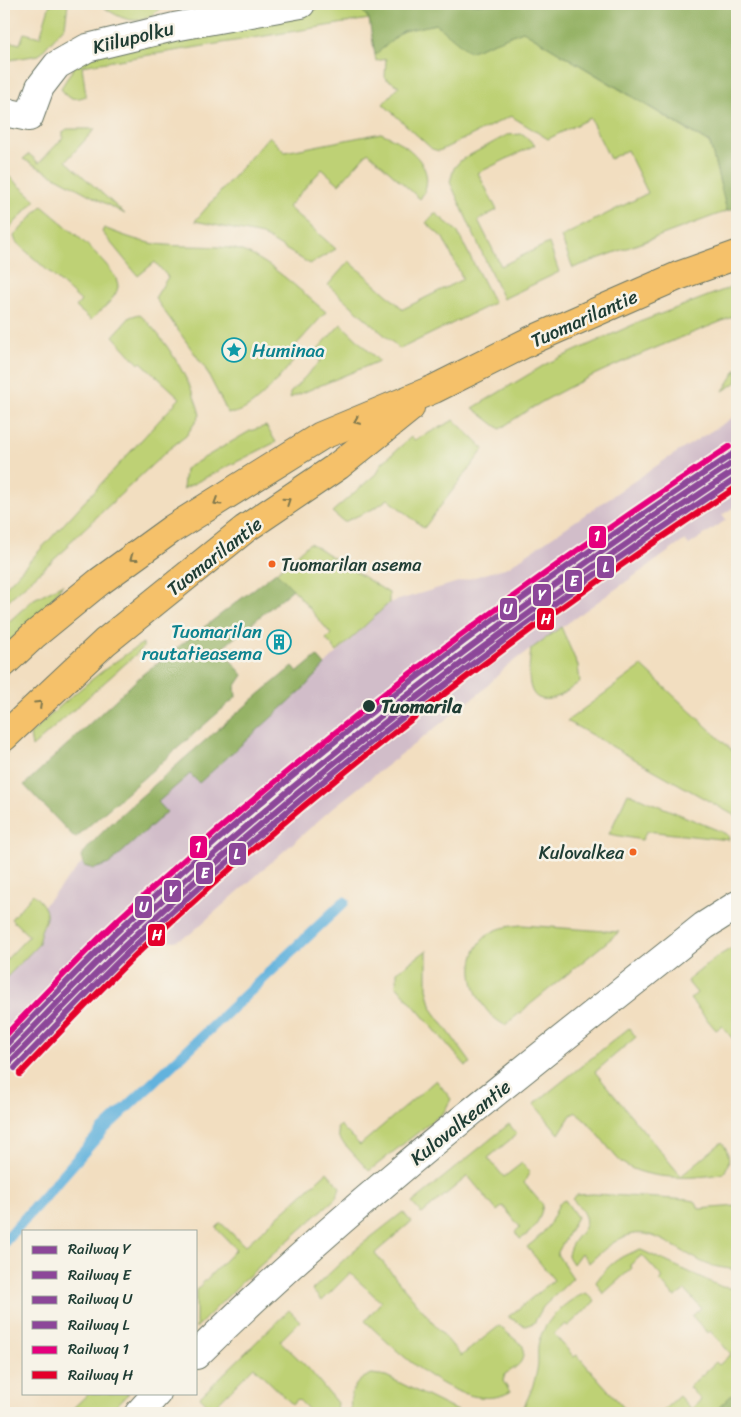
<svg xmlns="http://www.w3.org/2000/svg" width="741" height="1417" font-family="Sriracha,sans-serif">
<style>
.industrial{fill:#d1bdc9}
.green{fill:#bed175;stroke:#6e8754}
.forest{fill:#96b366;stroke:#5a784d}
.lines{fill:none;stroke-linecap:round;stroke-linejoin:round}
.stream{stroke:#62b2dd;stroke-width:11}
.minor-casing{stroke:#697565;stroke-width:30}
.major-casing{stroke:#697565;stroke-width:30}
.minor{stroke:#fff;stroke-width:28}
.major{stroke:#f5c16b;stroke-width:28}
.rail-1-casing{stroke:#f7f3e8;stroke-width:10}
.rail-2-casing{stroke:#f7f3e8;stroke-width:10}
.rail-3-casing{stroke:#f7f3e8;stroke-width:10}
.rail-4-casing{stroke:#f7f3e8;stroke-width:10}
.rail-5-casing{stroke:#f7f3e8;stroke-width:10}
.rail-6-casing{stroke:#f7f3e8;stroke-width:10}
.rail-1{stroke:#8c4799;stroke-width:6}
.rail-2{stroke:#8c4799;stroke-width:6}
.rail-3{stroke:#8c4799;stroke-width:6}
.rail-4{stroke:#8c4799;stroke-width:6}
.rail-5{stroke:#e5007d;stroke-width:6}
.rail-6{stroke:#e4002b;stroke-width:6}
.oneway{stroke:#7f784d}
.bus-dot{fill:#f26522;stroke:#f7f3e8;stroke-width:2}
.stop-dot{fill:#1f3d34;stroke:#f7f3e8;stroke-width:2}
.labels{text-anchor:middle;stroke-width:5;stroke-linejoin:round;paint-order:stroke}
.bus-label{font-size:18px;fill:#1f3d34;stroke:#f7f3e8;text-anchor:start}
.street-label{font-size:19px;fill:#1f3d34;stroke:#f7f3e8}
.culture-label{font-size:19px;fill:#0d838f;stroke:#f7f3e8;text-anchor:start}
.stop-label{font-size:19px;font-weight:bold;fill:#1f3d34;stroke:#f7f3e8;text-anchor:start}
.line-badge{stroke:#f7f3e8;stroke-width:2}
.badge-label{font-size:14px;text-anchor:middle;font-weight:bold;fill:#fff}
</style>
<rect width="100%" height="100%" fill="#f7f3e8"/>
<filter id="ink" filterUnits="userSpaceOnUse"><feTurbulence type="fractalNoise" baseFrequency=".02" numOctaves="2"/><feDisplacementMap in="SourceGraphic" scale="10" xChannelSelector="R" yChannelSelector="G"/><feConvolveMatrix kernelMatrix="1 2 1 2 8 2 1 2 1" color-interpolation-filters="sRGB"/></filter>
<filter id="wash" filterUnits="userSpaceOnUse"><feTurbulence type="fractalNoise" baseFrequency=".0096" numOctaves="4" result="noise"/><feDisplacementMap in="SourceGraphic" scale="20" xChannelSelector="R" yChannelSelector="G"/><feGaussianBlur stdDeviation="1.12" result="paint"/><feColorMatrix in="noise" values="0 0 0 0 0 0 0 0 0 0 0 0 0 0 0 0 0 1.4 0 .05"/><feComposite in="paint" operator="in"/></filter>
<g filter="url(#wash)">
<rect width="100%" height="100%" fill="#f2dec0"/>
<polygon class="industrial" points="737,415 737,505 722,515 726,520 689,545 685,540 507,666 481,692 335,806 190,934 175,941 161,941 147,928 4,1081 4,980 39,944 39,934 46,922 44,905 90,854 248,712 309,680 389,603 508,567 665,460"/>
<g class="green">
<polygon points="50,4 68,4 65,26 39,55 4,61 4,40 20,44 24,33 40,37"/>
<path d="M 99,4 L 164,4 C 142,30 123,21 99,4 Z"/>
<polygon points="185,4 262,4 195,14"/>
<path d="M 336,4 L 357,4 L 369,19 L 82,66 L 86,96 C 78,99 73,100 65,95 L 61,88 L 78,61 L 133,42 Z"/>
<polygon points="436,24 469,51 523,31 710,144 727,211 573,268 561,237 648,193 627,150 610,159 590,118 548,139 511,116 439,151 432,149 383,104 399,86 385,78 386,59 376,61 375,55 403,31"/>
<polygon points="67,129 95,129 66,161 125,214 23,159 29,154 39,163 63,138 63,132"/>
<path d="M 381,133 C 408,144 441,169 420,199 L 368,152 L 339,184 L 322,169 L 288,207 L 336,249 L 310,264 L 262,235 L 195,221 L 269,136 L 285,152 Z"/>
<polygon points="523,134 535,145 478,173 497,210 478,220 501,266 549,243 559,272 503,299 450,182 454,168 461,160 507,135"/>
<polygon points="5,173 36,200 6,232 4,230"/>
<path d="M 42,206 C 57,219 120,268 118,287 C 116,299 99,312 91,320 L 76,307 L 81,301 L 16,242 L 14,236 Z"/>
<polygon points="435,213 457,231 494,303 400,349 328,285 349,261 403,309 463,279 443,238 426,223"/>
<path d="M 104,228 C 125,236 144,244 166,245 C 188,247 213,245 235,249 C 266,256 301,292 326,312 L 287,355 L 293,362 C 280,376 249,417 228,413 L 205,368 L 155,298 L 168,277 L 155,262 L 138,276 L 102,232 Z"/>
<path d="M 737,285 L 737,315 C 657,348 571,378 500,429 L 473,408 L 546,364 L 637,323 Z"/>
<path d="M 139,314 C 165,337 192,382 200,415 L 186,436 L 169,449 L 68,544 L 69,546 L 4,604 L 4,589 L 180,398 L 141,362 L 139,364 L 113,336 L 130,317 Z"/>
<polygon points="341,324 379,361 290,398 290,393 320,361 313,354"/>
<polygon points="737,369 737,382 723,391"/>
<polygon points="454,420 484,449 424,528 388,499 375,508 344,522 332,512 378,472 381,464 411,437 415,440"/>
<polygon points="266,426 276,442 183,489 185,469 250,431"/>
<polygon points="310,543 389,593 389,603 337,652 326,639 331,634 293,589 276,572"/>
<polygon points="63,584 38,618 4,655 4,626 34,599"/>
<path d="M 561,627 L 578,666 L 580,682 C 573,686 565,694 557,697 C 522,710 529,668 531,649 Z"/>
<path d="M 143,643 L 143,648 L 32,747 L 30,735 C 65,700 102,669 143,643 Z"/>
<polygon points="642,666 737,755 737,817 567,721"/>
<polygon points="628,793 722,832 728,835 729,840 647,831 642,840 609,834"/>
<path d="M 33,894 C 59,919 39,919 39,944 L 4,980 L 4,962 L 29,936 L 11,919 Z"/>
<path d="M 522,925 L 619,932 L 505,1025 C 474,1010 457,958 489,934 C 499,927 511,926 522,925 Z"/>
<polygon points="737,945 737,1044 722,1026 716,1030 690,999 697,993 687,981 715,958"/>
<polygon points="427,950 427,988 432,1009 471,1063 466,1066 395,984 397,982 397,972"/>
<path d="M 629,1028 L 636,1037 L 595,1072 L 681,1176 L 722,1142 C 730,1154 731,1161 724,1173 C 696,1180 637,1181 617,1158 C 603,1142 593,1125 576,1112 L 571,1115 L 559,1134 L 534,1104 Z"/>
<polygon points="436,1080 451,1099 444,1112 369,1171 339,1138 337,1129 340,1125 360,1145"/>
<path d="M 509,1124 L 517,1134 L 488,1158 L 504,1177 L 522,1163 L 530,1171 L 524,1183 L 543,1205 C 540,1220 534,1232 520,1239 L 515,1232 L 520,1227 L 503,1206 L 497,1211 L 468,1176 L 422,1214 L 412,1203 Z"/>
<polygon points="327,1172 340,1187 337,1197 243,1281 196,1328 196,1290 236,1249 216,1228 221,1223 245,1246"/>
<path d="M 593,1194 L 690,1200 L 696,1202 L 699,1209 L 737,1206 L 737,1270 C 725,1268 710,1267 700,1261 C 649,1233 638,1216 589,1263 L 581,1253 L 573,1264 L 568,1256 C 572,1229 603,1230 572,1199 L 577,1195 Z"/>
<path d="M 565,1200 L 577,1217 L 557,1254 L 573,1278 L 543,1307 L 534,1323 L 525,1326 L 508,1317 L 554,1280 L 527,1247 C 544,1234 552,1223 559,1203 Z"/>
<path d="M 403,1212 L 411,1222 L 375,1253 L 461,1356 L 499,1326 L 523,1346 C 525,1363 518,1366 505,1374 L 503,1381 L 510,1392 C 462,1417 397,1351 365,1321 L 381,1302 L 350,1273 L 322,1301 L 312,1290 L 352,1252 Z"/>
<path d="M 641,1250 L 722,1287 L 737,1289 L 737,1413 L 660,1413 L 679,1396 L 691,1409 L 701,1400 L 689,1387 L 716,1362 L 719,1365 L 731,1354 L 710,1331 L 708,1333 L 692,1316 L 701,1308 L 685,1290 L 675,1297 L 660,1281 L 663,1278 L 642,1255 L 630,1265 L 632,1268 L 603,1294 L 596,1282 C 608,1265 621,1254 641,1250 Z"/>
<path d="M 586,1293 L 595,1301 L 568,1326 L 565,1324 L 554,1334 L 574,1357 L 577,1355 L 624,1408 L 622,1411 L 624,1413 L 520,1413 C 528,1400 534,1385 537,1370 C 539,1362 537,1354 538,1346 C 541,1324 565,1300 586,1293 Z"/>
<polygon points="289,1310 300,1321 280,1341 308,1368 337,1403 336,1413 312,1413 298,1399 292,1404 254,1367 212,1409 200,1397"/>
<path d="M 372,1374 L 386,1376 L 461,1413 L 351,1413 C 349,1393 353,1381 372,1374 Z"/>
<polygon points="89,1393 129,1393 109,1413 68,1413"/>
</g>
<g class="forest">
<polygon points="357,4 737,4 737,208 727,211 710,143 523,31 469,52 436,24 403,31 375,55 369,19"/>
<polygon points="276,572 293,589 221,649 243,675 235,687 236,697 75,838 24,785 143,674"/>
<path d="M 317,656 L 325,665 L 302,690 L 199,783 L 190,774 L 158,802 L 167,812 L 109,864 L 94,869 L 84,866 L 81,856 C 102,830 127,809 152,787 C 198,746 245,706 293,666 L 298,672 Z"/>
<polygon points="737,1390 737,1413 713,1413"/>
</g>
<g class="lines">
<polyline class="stream" points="4,1242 103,1130 344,902"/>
</g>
</g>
<g filter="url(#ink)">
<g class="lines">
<g class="minor-casing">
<g id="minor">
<polyline points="4,112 29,117 40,87 57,65 87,48 174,27 301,4"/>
<path d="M 196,1355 C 353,1199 532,1064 704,926 L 737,905"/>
<polyline points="139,1413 157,1393"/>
</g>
</g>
<g class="major-casing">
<g id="major">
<polyline points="4,663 33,636 99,582 172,529 321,436 434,389 532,340 678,276 737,255"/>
<polyline points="4,737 105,642 245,529 338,466 410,408"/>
</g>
</g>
<use href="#minor" class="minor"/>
<use href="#major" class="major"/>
<g class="rail-1-casing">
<path id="rail-1" d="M 4,1058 C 46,1015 87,970 131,929 C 319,755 523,601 737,460"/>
</g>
<g class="rail-2-casing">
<path id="rail-2" d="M 9,1063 C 51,1020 92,976 136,935 C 322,762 525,609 737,469"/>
</g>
<g class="rail-3-casing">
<path id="rail-3" d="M 4,1047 C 43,1007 82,965 123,926 C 310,749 518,595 733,454"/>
</g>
<g class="rail-4-casing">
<path id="rail-4" d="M 15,1068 C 56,1026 96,982 140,941 C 325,769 527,616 737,478"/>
</g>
<g class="rail-5-casing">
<path id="rail-5" d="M 4,1037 C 42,997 79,957 119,919 C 307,744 514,589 729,447"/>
</g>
<g class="rail-6-casing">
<path id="rail-6" d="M 20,1074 C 61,1031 101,988 144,947 C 327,776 528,624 737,487"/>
</g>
<use href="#rail-1" class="rail-1"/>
<use href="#rail-2" class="rail-2"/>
<use href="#rail-3" class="rail-3"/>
<use href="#rail-4" class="rail-4"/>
<use href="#rail-5" class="rail-5"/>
<use href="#rail-6" class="rail-6"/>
</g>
<defs><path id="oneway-chevron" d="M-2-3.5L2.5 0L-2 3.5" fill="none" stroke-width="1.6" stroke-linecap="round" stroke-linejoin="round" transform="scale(1.25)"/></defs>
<g class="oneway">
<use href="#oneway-chevron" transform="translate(357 421) rotate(157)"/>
<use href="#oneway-chevron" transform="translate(287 501) rotate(-34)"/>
<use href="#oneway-chevron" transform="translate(217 502) rotate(148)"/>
<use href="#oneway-chevron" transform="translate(133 558) rotate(144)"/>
<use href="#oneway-chevron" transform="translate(39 704) rotate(-43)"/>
</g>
</g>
<defs>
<g id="sight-ring" transform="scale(1.25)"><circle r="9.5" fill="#f7f3e8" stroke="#0f9aa8" stroke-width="1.5"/><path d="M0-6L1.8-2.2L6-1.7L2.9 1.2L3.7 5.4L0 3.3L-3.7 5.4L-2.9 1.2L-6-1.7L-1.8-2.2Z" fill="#0f9aa8"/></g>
<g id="building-ring" transform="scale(1.25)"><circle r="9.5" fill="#f7f3e8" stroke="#0f9aa8" stroke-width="1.5"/><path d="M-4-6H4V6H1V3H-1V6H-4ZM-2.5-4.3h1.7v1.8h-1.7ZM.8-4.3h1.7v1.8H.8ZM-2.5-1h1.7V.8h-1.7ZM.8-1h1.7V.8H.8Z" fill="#0f9aa8"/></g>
</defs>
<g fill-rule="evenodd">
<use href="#sight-ring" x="234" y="350"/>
<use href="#building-ring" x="279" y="642"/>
</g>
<g class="bus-dot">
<circle cx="272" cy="564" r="4.5"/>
<circle cx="633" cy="852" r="4.5"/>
</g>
<circle class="stop-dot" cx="369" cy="706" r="7"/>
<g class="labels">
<g class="bus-label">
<text x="281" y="571">Tuomarilan asema</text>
<text x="624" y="859" text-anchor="end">Kulovalkea</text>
</g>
<g class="street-label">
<text transform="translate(133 37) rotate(-14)" y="7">Kiilupolku</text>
<text transform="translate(584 318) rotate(-24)" y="7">Tuomarilantie</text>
<text transform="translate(214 556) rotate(-38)" y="7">Tuomarilantie</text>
<text transform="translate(460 1122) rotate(-39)" y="7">Kulovalkeantie</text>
</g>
<g class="culture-label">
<text x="252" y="357">Huminaa</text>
<text x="262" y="638" text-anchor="end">Tuomarilan<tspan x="262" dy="22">rautatieasema</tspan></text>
</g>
<g class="stop-label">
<text x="381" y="713">Tuomarila</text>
</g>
</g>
<g class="line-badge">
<rect x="588" y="525" width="19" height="24" rx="5" fill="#e5007d"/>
<rect x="596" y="555" width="19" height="24" rx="5" fill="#8c4799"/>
<rect x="564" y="569" width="19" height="24" rx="5" fill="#8c4799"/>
<rect x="532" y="583" width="20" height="24" rx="5" fill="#8c4799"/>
<rect x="499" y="597" width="19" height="24" rx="5" fill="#8c4799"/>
<rect x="536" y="607" width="19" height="24" rx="5" fill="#e4002b"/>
<rect x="189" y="835" width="19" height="24" rx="5" fill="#e5007d"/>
<rect x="228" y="842" width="19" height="24" rx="5" fill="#8c4799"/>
<rect x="195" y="861" width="19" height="24" rx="5" fill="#8c4799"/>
<rect x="163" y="879" width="19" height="24" rx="5" fill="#8c4799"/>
<rect x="134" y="895" width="19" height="24" rx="5" fill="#8c4799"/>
<rect x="147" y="923" width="19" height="24" rx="5" fill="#e4002b"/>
</g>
<g class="badge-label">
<text x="597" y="541">1</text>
<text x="606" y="572">L</text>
<text x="574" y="586">E</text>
<text x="542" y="600">Y</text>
<text x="508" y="614">U</text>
<text x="546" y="624">H</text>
<text x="198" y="852">1</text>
<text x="237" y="859">L</text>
<text x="205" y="878">E</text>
<text x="173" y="896">Y</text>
<text x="144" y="912">U</text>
<text x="157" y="940">H</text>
</g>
<rect width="741" height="1417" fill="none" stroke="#f7f3e8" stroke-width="20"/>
<rect x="22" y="1230" width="175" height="165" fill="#f7f3e8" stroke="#a1aaa0"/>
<rect x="32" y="1246" width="25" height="8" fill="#8c4799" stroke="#a1aaa0"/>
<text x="68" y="1254" font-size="15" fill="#1f3d34">Railway Y</text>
<rect x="32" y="1271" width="25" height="8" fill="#8c4799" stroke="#a1aaa0"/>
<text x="68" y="1280" font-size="15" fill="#1f3d34">Railway E</text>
<rect x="32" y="1296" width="25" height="8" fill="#8c4799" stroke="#a1aaa0"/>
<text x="68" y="1304" font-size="15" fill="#1f3d34">Railway U</text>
<rect x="32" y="1321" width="25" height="8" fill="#8c4799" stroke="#a1aaa0"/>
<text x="68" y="1330" font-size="15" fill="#1f3d34">Railway L</text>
<rect x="32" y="1346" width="25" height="8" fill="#e5007d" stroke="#a1aaa0"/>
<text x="68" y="1354" font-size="15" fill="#1f3d34">Railway 1</text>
<rect x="32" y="1371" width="25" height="8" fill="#e4002b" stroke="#a1aaa0"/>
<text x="68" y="1380" font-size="15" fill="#1f3d34">Railway H</text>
</svg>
